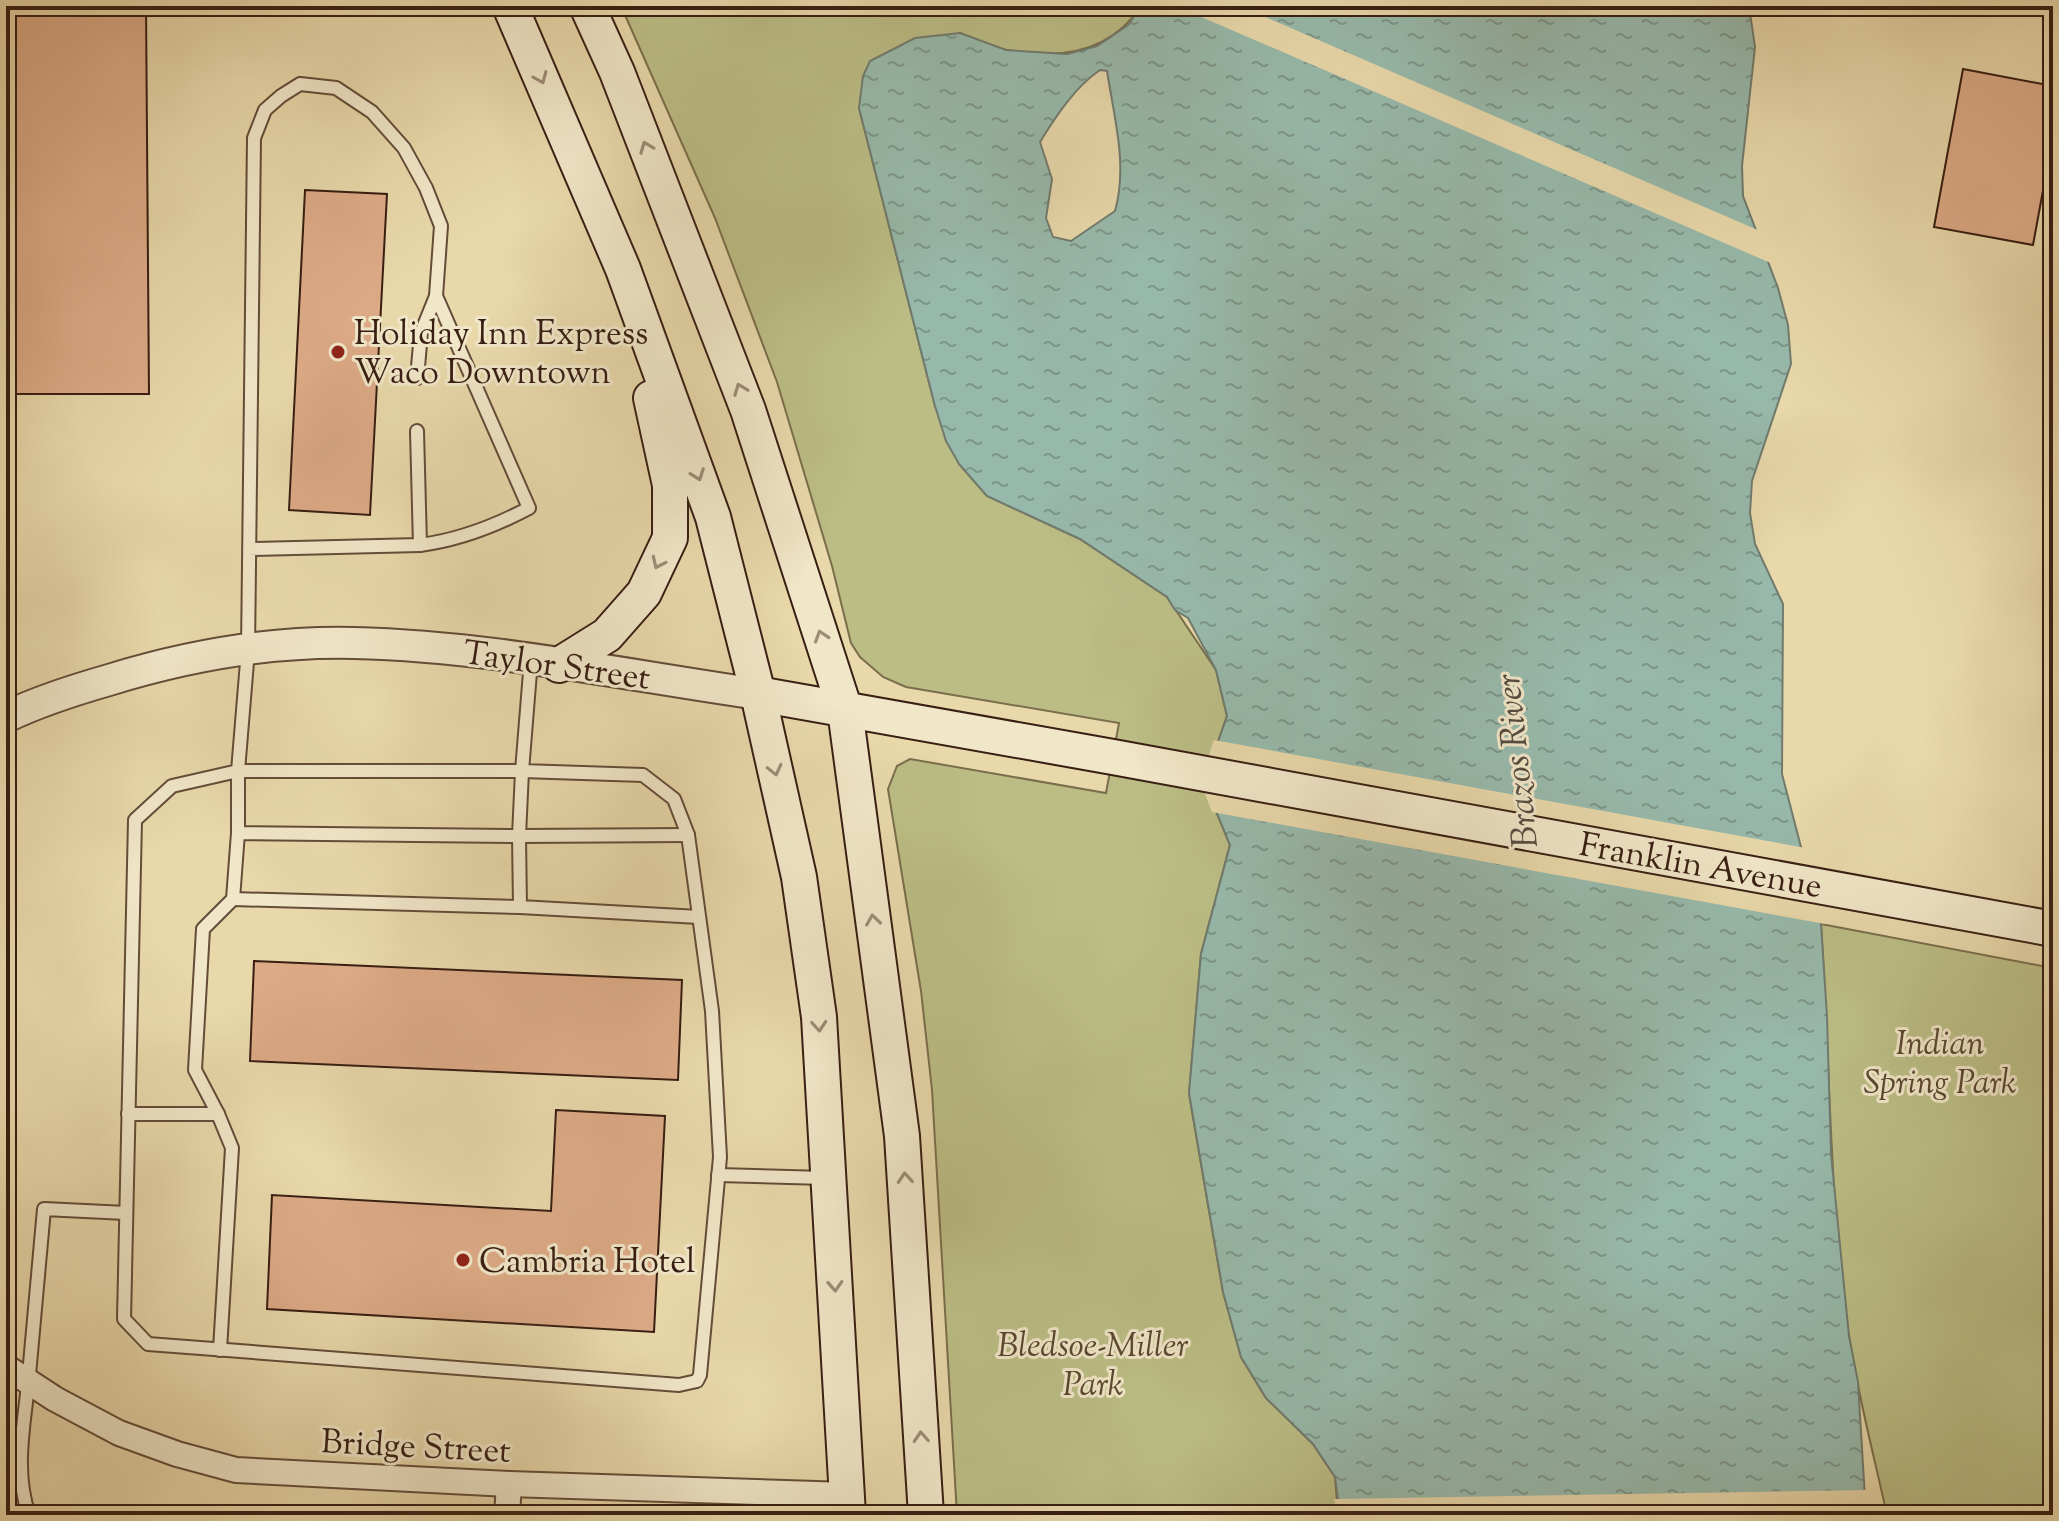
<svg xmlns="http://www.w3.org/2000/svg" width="2059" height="1521" font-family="'Sorts Mill Goudy',serif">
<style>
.park{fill:#bbbd85;stroke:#7a6e4c;stroke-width:2}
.water{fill:url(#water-ripples);stroke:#717b6e;stroke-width:2;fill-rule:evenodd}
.pier{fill:#e8d8aa}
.building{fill:#dcaa86;stroke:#381e13;stroke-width:2}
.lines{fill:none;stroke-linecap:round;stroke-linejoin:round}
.service-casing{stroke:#644c39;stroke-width:16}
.minor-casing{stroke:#644c39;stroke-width:28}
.tertiary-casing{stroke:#644c39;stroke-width:34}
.secondary-casing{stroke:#381e13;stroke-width:38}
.service{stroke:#f0e6c8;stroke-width:12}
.minor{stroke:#f0e6c8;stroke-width:24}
.tertiary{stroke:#f0e6c8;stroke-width:30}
.secondary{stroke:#f0e6c8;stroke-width:34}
.oneway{stroke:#9d8c77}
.poi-dot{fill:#8f2418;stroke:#f0e6c8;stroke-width:3}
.labels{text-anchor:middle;stroke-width:6;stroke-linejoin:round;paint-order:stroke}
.poi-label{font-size:34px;fill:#381e13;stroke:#f0e6c8;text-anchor:start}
.street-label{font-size:34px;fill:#381e13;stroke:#f0e6c8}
.park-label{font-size:34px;font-style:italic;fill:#594630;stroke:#f0e6c8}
.water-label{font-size:36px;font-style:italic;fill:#544c41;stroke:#f0e6c8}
</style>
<defs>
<pattern id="water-ripples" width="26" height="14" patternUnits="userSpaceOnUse" patternTransform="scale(2)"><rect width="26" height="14" fill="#97b9ab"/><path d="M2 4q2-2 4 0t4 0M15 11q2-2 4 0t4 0" fill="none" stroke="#7c968a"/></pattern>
</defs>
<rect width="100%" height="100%" fill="#e8d8aa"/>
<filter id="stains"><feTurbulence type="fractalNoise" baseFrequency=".0025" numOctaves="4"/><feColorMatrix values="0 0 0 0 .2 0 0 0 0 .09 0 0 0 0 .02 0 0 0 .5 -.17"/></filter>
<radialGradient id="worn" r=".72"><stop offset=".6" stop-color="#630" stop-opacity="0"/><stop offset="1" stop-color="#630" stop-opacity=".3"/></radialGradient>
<g class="park">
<path d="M 621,6 L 1141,6 C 1110,53 1060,60 1007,50 C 991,47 975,38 960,33 L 859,108 L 935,406 L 959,464 L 987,496 L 1080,539 L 1167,597 L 1216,670 L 1227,716 L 1204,782 L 1230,845 L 1201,954 L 1189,1094 L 1223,1292 L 1241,1357 L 1266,1398 L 1313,1444 L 1335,1477 L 1338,1515 L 957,1515 L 932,1090 L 921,991 L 888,789 L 897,766 L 910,759 L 1106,793 L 1119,723 L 906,687 L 883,677 L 860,657 L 851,643 L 832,566 L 777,382 L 715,218 Z"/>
<path d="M 1821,924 L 2053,968 L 2053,1515 L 1887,1515 C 1874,1456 1858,1396 1849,1336 C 1829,1200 1830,1061 1821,924 Z"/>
</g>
<path class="water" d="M 1141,6 L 1749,6 L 1755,47 L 1742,166 L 1743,196 L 1778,288 L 1788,325 L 1791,364 L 1752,481 L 1750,513 L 1755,544 L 1783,604 L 1782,774 L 1821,924 L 1827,1016 L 1831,1154 L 1849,1336 L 1858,1382 L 1866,1515 L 1340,1515 L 1335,1477 L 1313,1444 L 1266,1398 L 1241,1357 L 1223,1292 L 1189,1093 L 1201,954 L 1230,845 L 1204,782 L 1227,716 L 1216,670 L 1188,618 L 1175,610 L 1167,597 L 1080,539 L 987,496 L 959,464 L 946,441 L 935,406 L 859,108 L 863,76 L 870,61 L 915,38 L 960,33 L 1006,50 L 1067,54 L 1097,46 L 1128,25 ZM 1100,70 L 1107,71 C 1114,117 1128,165 1115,211 L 1071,241 L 1053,237 L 1046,218 L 1052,179 L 1040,142 C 1056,116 1075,87 1100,70 Z"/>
<g class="pier">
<polygon points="1176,6 1240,6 1760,231 1773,264"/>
<polygon points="1214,740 1806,848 1825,924 1212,812 1200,781"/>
<polygon points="1868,1490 1870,1515 1336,1515 1334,1499"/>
</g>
<g class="building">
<polygon points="6,6 146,6 149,394 6,394"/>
<polygon points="1963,69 2053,86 2053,136 2033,245 1934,227"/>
<polygon points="305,190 387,194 370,515 289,510"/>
<polygon points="254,961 682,980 678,1080 250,1061"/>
<polygon points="556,1110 665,1116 654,1332 267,1309 272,1195 551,1211"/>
</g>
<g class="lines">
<g class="service-casing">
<g id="service">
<polyline points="417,378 421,333 436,296"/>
<polyline points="417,431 420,545"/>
<path d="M 249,549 L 420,545 C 459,540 495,526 529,508 L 436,296 L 441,226 L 426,188 L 404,148 L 372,112 L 336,88 L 300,84 L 281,96 L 265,110 L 254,138 L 248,650 L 238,771 L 172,786 L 135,820 L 124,1319 L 148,1344 L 679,1385 L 697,1381 L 700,1375 L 720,1157 L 712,1011 L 688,835 L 674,799 L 643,775 L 522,771 L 531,660"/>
<polyline points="688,835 519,836 520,907 699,917"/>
<polyline points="233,899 520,907"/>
<polyline points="128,1114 218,1114 232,1148 220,1350"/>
<polyline points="218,1114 195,1070 203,929 233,899 238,833 238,771 522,771 519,836 238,833"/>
<polyline points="718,1175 825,1178"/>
<path d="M 29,1515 C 13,1469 25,1421 29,1375 C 34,1319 39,1264 44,1209 L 126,1213"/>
</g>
</g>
<g class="minor-casing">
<g id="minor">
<polyline points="6,1367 55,1399 119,1433 177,1454 236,1470 509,1484 847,1495"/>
<polyline points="507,1515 509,1484"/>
</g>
</g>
<g class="tertiary-casing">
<path id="tertiary" d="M 6,717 C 39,701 74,690 109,680 C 187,656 272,641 354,643 C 488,646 625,675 758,694"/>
</g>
<g class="secondary-casing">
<g id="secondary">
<polyline points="510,6 623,269 713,517 758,694 799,877 819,1017 848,1515"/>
<polyline points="587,6 617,72 748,410 845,710 902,1136 926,1515"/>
<polyline points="559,665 607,635 644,593 670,538 670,485 651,398"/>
<polyline points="758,694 1113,757 2053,929"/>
</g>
</g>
<use href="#service" class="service"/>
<use href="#minor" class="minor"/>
<use href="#tertiary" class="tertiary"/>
<use href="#secondary" class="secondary"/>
</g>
<defs><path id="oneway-chevron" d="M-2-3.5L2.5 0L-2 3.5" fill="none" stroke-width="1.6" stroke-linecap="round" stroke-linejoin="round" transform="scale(2)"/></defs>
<g class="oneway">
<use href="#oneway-chevron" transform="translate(541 78) rotate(67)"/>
<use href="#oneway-chevron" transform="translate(646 147) rotate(-111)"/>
<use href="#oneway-chevron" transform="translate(740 389) rotate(-111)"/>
<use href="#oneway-chevron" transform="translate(698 475) rotate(70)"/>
<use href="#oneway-chevron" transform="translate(658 563) rotate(115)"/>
<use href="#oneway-chevron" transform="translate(821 636) rotate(-108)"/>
<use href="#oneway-chevron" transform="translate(775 770) rotate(77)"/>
<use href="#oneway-chevron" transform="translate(873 920) rotate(-98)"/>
<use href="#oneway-chevron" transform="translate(819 1026) rotate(86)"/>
<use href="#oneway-chevron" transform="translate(905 1178) rotate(-94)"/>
<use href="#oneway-chevron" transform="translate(835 1286) rotate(87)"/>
<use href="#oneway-chevron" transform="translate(921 1437) rotate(-94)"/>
</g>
<g class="poi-dot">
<circle cx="338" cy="352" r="8"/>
<circle cx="463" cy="1260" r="8"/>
</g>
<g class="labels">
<g class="poi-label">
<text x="354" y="344">Holiday Inn Express<tspan x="354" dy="39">Waco Downtown</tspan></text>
<text x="479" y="1272">Cambria Hotel</text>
</g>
<g class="street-label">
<text transform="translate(557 664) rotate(8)" y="12">Taylor Street</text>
<text transform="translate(1701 864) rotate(10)" y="12">Franklin Avenue</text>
<text transform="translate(416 1445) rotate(3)" y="12">Bridge Street</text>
</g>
<g class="park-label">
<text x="1940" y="1054">Indian<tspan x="1940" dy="39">Spring Park</tspan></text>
<text x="1093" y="1356">Bledsoe-Miller<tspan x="1093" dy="39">Park</tspan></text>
</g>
<g class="water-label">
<text transform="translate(1515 761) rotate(-96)" y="13">Brazos River</text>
</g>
</g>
<rect width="2059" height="1521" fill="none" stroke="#e8d8aa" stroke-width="32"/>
<rect x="8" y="8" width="2043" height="1505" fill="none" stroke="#381e13" stroke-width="4"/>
<rect x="16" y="16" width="2027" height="1489" fill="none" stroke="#381e13" stroke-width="2"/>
<rect width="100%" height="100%" filter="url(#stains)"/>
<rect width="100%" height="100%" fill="url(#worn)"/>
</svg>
